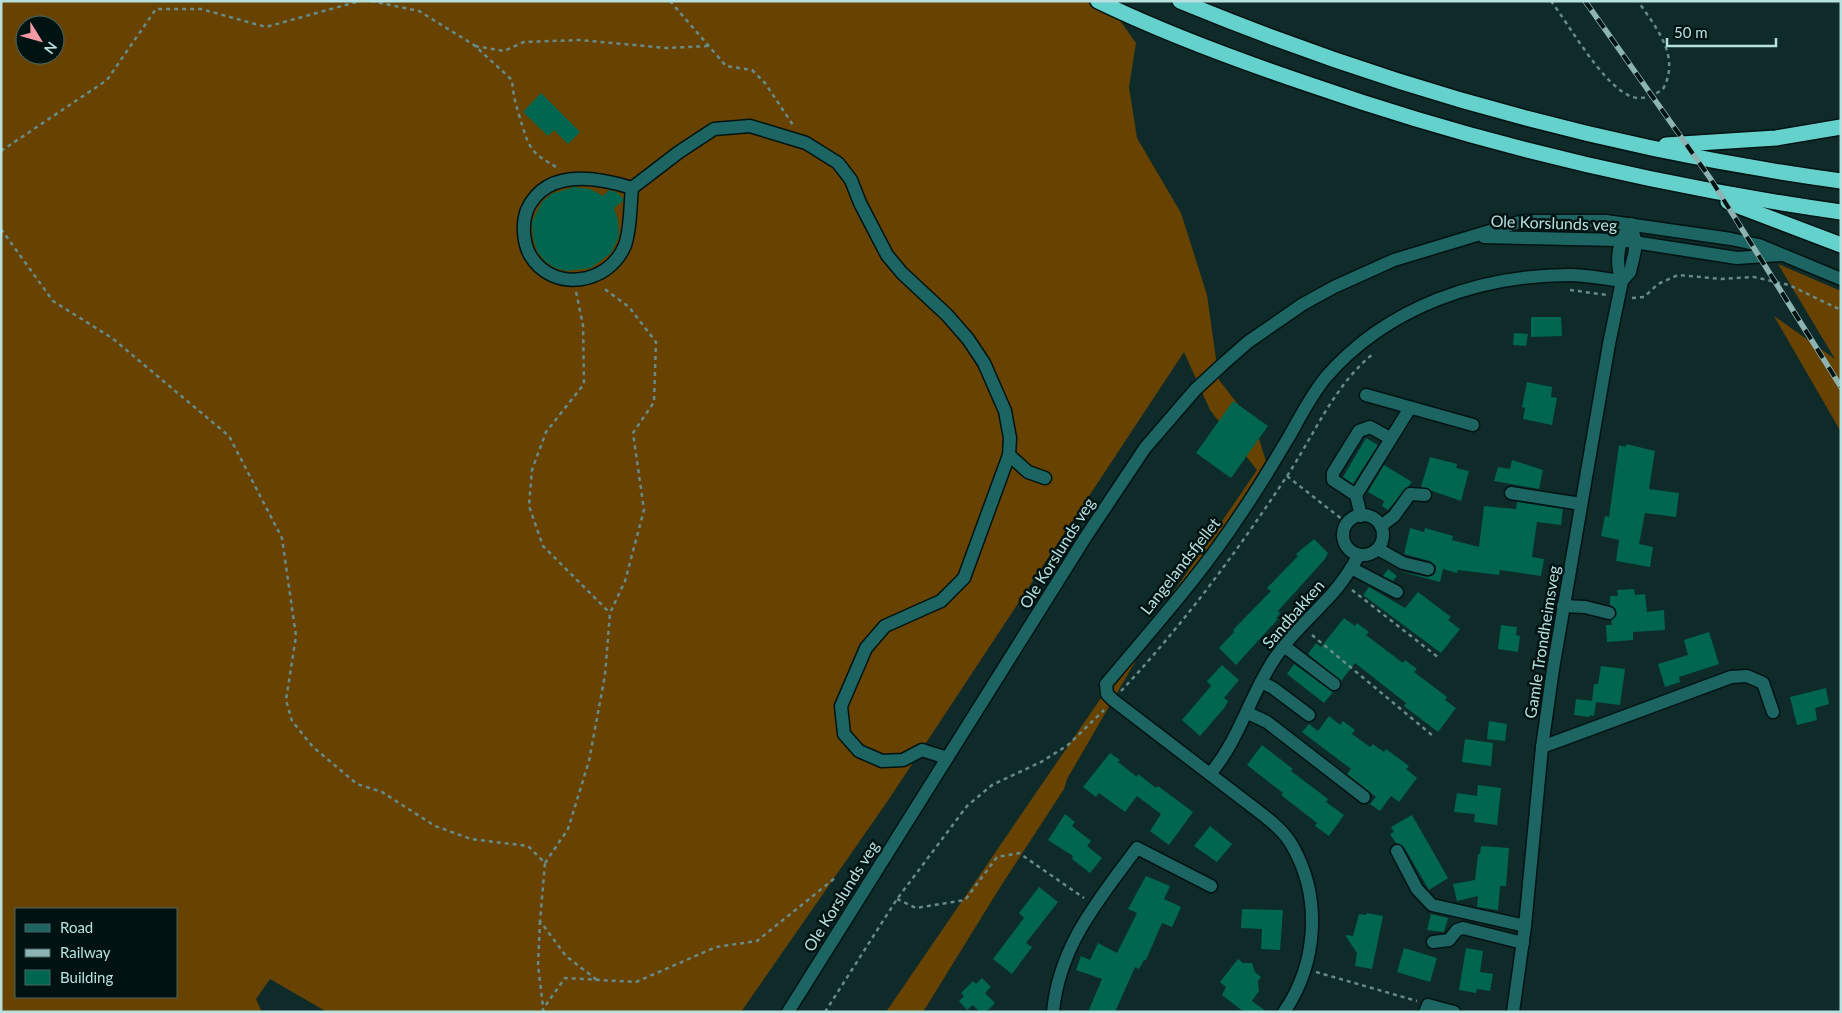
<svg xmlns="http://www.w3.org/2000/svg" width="1842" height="1013" font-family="Lato,sans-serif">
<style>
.forest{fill:#684200;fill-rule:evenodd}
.building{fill:#006650}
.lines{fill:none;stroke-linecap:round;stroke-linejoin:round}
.minor-casing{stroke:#001312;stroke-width:15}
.highway-casing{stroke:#001312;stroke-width:18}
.path{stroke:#678b89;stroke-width:2.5;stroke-dasharray:4 4;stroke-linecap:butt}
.minor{stroke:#1d6563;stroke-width:12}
.highway{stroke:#64d1cc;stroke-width:15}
.rail-casing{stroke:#8db4b2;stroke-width:5.5}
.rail{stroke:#001312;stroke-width:4;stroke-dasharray:11;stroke-linecap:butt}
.labels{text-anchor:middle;stroke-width:5;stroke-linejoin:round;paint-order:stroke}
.street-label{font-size:16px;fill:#b7e1de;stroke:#001312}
</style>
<rect width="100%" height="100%" fill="#0e2b2a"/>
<g class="forest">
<path d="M 1,1 L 1106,1 L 1136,43 L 1129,87 L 1137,138 L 1181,213 L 1207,295 L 1219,380 L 1255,426 L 1269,471 L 1160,619 L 1067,779 L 1064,789 L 999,889 L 923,1012 L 886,1012 L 1257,470 L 1210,410 L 1184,352 L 889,799 L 741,1012 L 327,1012 L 270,979 L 256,999 L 262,1012 L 1,1012 ZM 25,25 L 55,25 L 55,55 L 25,55 ZM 16,909 L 176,909 L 176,997 L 16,997 Z"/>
<polygon points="1778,264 1841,291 1841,432 1774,316 1835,359"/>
</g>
<g class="building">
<polygon points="541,93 580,132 568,144 554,130 548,136 523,112"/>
<polygon points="574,187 590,189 603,196 609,190 616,192 623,198 623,201 614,208 618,220 619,236 611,253 591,268 567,271 555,268 545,261 537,251 533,237 532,222 542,202 551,194"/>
<polygon points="1531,317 1561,317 1562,336 1531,337"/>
<polygon points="1514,333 1528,334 1526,346 1513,345"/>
<polygon points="1527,382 1552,387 1551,397 1557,398 1552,425 1523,419 1525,408 1522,407"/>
<polygon points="1233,401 1268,426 1231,478 1196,453"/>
<polygon points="1366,438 1378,445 1353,484 1343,477"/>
<polygon points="1626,444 1655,451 1649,489 1679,493 1676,517 1645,513 1639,544 1653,547 1650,567 1616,561 1619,540 1601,536 1605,516 1609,517 1619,445 1626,447"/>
<polygon points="1430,457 1457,464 1456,468 1469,471 1461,501 1421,487"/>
<polygon points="1512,460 1543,470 1539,489 1494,481 1498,467 1510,469"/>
<polygon points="1384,465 1412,482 1388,510 1382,506 1384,501 1368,492"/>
<polygon points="1517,502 1563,509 1561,525 1537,522 1532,557 1544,559 1541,576 1500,570 1499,575 1458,570 1457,573 1443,569 1440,582 1399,571 1427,577 1434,575 1436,571 1436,566 1430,561 1404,554 1410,528 1424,532 1425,528 1453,536 1452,540 1479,547 1484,506 1516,509"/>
<polygon points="1314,539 1328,553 1325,559 1278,611 1280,614 1276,618 1278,619 1236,665 1219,648 1234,632 1233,630 1271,591 1267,588 1298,556 1296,554"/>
<polygon points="1388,569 1397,576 1393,581 1383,576"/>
<polygon points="1369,587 1405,608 1418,592 1451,617 1448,620 1460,629 1441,653 1363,595"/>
<polygon points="1634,589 1635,595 1645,594 1647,612 1664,610 1665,630 1633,632 1633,640 1607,642 1606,625 1612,625 1611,621 1617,614 1615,608 1610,605 1610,596 1618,596 1617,590"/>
<polygon points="1344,618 1355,626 1357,623 1369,632 1366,635 1403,663 1405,660 1417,669 1414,672 1447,697 1445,700 1456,708 1438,732 1404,706 1406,703 1355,663 1341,681 1308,654 1316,643 1321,647"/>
<polygon points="1501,625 1517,627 1516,635 1520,636 1518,652 1498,649"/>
<polygon points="1709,632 1719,664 1679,677 1680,682 1665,687 1658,664 1688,655 1684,640"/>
<polygon points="1294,664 1333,692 1324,703 1287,674"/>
<polygon points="1222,665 1239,680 1224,698 1228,701 1225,707 1200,736 1182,720 1211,686 1207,681"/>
<polygon points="1601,666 1625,669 1620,705 1596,702 1594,716 1590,715 1589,717 1574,715 1576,699 1592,701 1594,684 1598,684"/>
<polygon points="1826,688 1829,704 1815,708 1817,720 1797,725 1790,697"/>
<polygon points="1329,716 1340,725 1343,721 1355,730 1352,734 1370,747 1373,744 1384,752 1386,749 1409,766 1406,769 1417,778 1399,802 1391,796 1380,811 1370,804 1376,797 1347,774 1351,769 1302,732 1309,724 1318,731"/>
<polygon points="1489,721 1507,724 1505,741 1487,739"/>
<polygon points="1465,739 1493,743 1491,766 1462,762"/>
<polygon points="1262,745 1293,769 1291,771 1328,799 1326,802 1344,815 1329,836 1315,826 1317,823 1281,795 1283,793 1247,765"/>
<polygon points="1110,753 1120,760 1118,762 1137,777 1138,774 1156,788 1158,786 1193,812 1169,845 1150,831 1161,814 1137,796 1125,812 1099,793 1096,797 1083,787"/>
<polygon points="1478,785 1501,788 1497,825 1474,822 1475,814 1454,812 1457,793 1477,796"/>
<polygon points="1065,814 1075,822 1072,826 1091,841 1087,846 1102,858 1090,873 1072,859 1073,856 1048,840"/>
<polygon points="1412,815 1448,878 1429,890 1404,847 1396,843 1390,834 1394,832 1391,827"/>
<polygon points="1210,826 1232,844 1217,862 1194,846"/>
<polygon points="1481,846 1509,848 1506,886 1500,886 1498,910 1477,907 1478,896 1457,901 1453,884 1475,880 1478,854 1480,854"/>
<polygon points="1146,876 1170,886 1164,899 1181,907 1172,927 1162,923 1146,960 1144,960 1139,969 1135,967 1115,1012 1088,1012 1102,979 1076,970 1081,956 1090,960 1098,943 1117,953 1137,913 1128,909"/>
<polygon points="1039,887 1058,902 1026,943 1032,947 1012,974 993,959 1024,918 1019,913"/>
<polygon points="1242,909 1283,910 1280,950 1261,949 1262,929 1241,928"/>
<polygon points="1367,913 1383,916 1372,969 1355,966 1357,953 1345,935 1353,936 1359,914 1366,915"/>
<polygon points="1431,914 1448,918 1444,932 1427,930"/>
<polygon points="1404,948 1437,958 1430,982 1397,972"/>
<polygon points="1466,948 1483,951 1480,972 1493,974 1490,991 1477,989 1476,993 1459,990"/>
<polygon points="1238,959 1243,963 1252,963 1255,972 1261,977 1258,981 1259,991 1252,1001 1267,1012 1244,1012 1222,995 1226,987 1220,982"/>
<polygon points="982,978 991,987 985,993 995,1003 986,1012 980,1012 973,1005 967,1010 959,1001 964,996 961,993 973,981 976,984"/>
</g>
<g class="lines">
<g class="minor-casing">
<g id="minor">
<path d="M 632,188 C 597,177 546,168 527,210 C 522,223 523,242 530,255 C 552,293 609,285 625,245 C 631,228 630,206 632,188 L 679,152 L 714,129 L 750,126 L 806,143 L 838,163 L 851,180 L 860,203 L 887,255 L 902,273 L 947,315 L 968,339 L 984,363 L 1005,411 L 1010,438 L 1009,455 L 964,578 L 941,601 L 885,626 L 866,648 L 841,706 L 844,734 L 859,751 L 882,761 L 903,760 L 922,750 L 947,758"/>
<polyline points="1484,237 1621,240 1737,258 1780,255"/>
<path d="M 1622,281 C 1616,266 1617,247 1625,233"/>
<polyline points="1366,395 1473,425"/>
<polyline points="1009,455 1028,472 1045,478"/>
<polyline points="1511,493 1581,504"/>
<polyline points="1356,495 1333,480 1333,473 1359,431 1370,427 1390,438"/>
<circle cx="1363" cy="535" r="20"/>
<polyline points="1361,516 1356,495 1410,408"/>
<polyline points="1381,526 1394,516 1410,494 1425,495"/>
<polyline points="1378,549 1403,563 1428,569"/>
<polyline points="1351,568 1397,592"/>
<polyline points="1563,606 1585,607 1609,613"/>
<polyline points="1284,646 1334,684"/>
<polyline points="1261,682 1273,688 1309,715"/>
<polyline points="1248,713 1267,722 1364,797"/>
<polyline points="1542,747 1731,677 1747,676 1763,683 1773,712"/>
<path d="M 1210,774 C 1239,740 1249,698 1273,661 C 1289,636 1311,617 1331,595 C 1342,583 1351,569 1359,555"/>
<polyline points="1397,851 1417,889 1432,905 1525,926"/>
<polyline points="1433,942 1449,940 1457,930 1463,928 1523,943"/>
<polyline points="788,1012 1085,538 1145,448 1195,390 1223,364 1248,342 1303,304 1334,287 1394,260 1523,221 1606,221 1731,239 1759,245 1841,279"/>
<path d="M 1053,1012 C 1059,946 1099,899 1137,848 L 1211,886"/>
<path d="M 1284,1012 C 1317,964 1322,899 1293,847 C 1285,832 1271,821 1258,811 L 1113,700 L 1107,694 L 1106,684 C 1152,629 1201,575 1240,515 C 1258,489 1274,462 1290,435 C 1301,415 1312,394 1326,377 C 1387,307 1479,275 1570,275 C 1587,275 1605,279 1622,281"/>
<polyline points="1425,1012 1428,1005 1454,1012"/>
<polyline points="1513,1012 1525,926 1542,747 1553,669 1609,344 1622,281 1630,272 1634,255 1636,243 1631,224"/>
</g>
</g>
<g class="highway-casing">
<g id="highway">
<path d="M 1098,1 C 1166,34 1237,60 1308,84 C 1483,145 1657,186 1841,212"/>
<path d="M 1180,1 C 1393,89 1612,150 1841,181"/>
<polyline points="1666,145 1776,138 1841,127"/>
<polyline points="1728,202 1841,245"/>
</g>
</g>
<g class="path">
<path d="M 371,1 L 419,11 L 474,45 L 512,80 C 513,93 515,102 519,115 C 529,147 528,152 560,169"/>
<polyline points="670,1 726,66 752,70 765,83 793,125"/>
<path d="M 1551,1 C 1570,26 1602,84 1630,96 C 1641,101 1654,96 1663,89 C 1681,56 1656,28 1638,1"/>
<polyline points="475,46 504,51 524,42 579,40 667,48 708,46"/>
<polyline points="1,151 107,80 156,9 201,9 266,27 360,1"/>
<polyline points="1,229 53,301 112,338 229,436 282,538 296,636 286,700 292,721 313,747 357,784 382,792 435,826 471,839 528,846 545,863 540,921 566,956 597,980"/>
<polyline points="1570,290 1607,295"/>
<polyline points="576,292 583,325 584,384 546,432 532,470 529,506 543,546 610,613"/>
<polyline points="1632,298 1644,297 1658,284 1678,275 1722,279 1754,277 1789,285 1841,310"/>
<polyline points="1287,476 1348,524"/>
<polyline points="1352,590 1439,658"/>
<polyline points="1312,635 1433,736"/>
<path d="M 1121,691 C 1182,626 1236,553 1285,479 C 1314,436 1333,386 1374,353"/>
<polyline points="545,863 568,829 589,761 605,675 610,613 625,581 644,510 633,433 654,402 656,342 629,307 602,287"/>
<polyline points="897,899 916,908 965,900 997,857 1019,853 1084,898"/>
<polyline points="540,921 538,965 543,1007"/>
<polyline points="1316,972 1417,1001"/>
<polyline points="544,1012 543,1009 565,978 636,982 716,947 757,941 835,878"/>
<polyline points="825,1012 897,899 967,806 992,785 1041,762 1068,745 1104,710"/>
</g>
<use href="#minor" class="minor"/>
<use href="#highway" class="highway"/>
<g class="rail-casing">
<polyline id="rail" points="1585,1 1710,178 1841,387"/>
</g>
<use href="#rail" class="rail"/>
</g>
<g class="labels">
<g class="street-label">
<text transform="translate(1554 223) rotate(2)" y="6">Ole Korslunds veg</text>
<text transform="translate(1057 553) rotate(-58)" y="6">Ole Korslunds veg</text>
<text transform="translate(1180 566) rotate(-52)" y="6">Langelandsfjellet</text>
<text transform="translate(1293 614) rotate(-49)" y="6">Sandbakken</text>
<text transform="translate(1542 642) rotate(-81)" y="6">Gamle Trondheimsveg</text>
<text transform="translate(841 896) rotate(-58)" y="6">Ole Korslunds veg</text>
</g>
</g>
<rect width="1842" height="1013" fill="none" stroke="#b7e1de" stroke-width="5"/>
<rect x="15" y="908" width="162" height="90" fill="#001312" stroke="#496564"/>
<rect x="25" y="924" width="25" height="8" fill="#1d6563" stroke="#496564"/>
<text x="60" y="933" font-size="15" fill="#b7e1de">Road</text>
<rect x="25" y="949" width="25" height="8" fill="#8db4b2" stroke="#496564"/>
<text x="60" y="958" font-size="15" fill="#b7e1de">Railway</text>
<rect x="25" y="970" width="25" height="15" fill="#006650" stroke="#496564"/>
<text x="60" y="983" font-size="15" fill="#b7e1de">Building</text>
<g transform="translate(40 40) rotate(127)"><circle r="24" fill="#001312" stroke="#496564"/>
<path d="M0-4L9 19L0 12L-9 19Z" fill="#f49aa5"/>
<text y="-8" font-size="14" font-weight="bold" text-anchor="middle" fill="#b7e1de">N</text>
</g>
<path d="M1667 38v8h109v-8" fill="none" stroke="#b7e1de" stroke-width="2.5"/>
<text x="1674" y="38" font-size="15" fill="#b7e1de" stroke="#001312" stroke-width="4" paint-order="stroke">50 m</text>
</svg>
